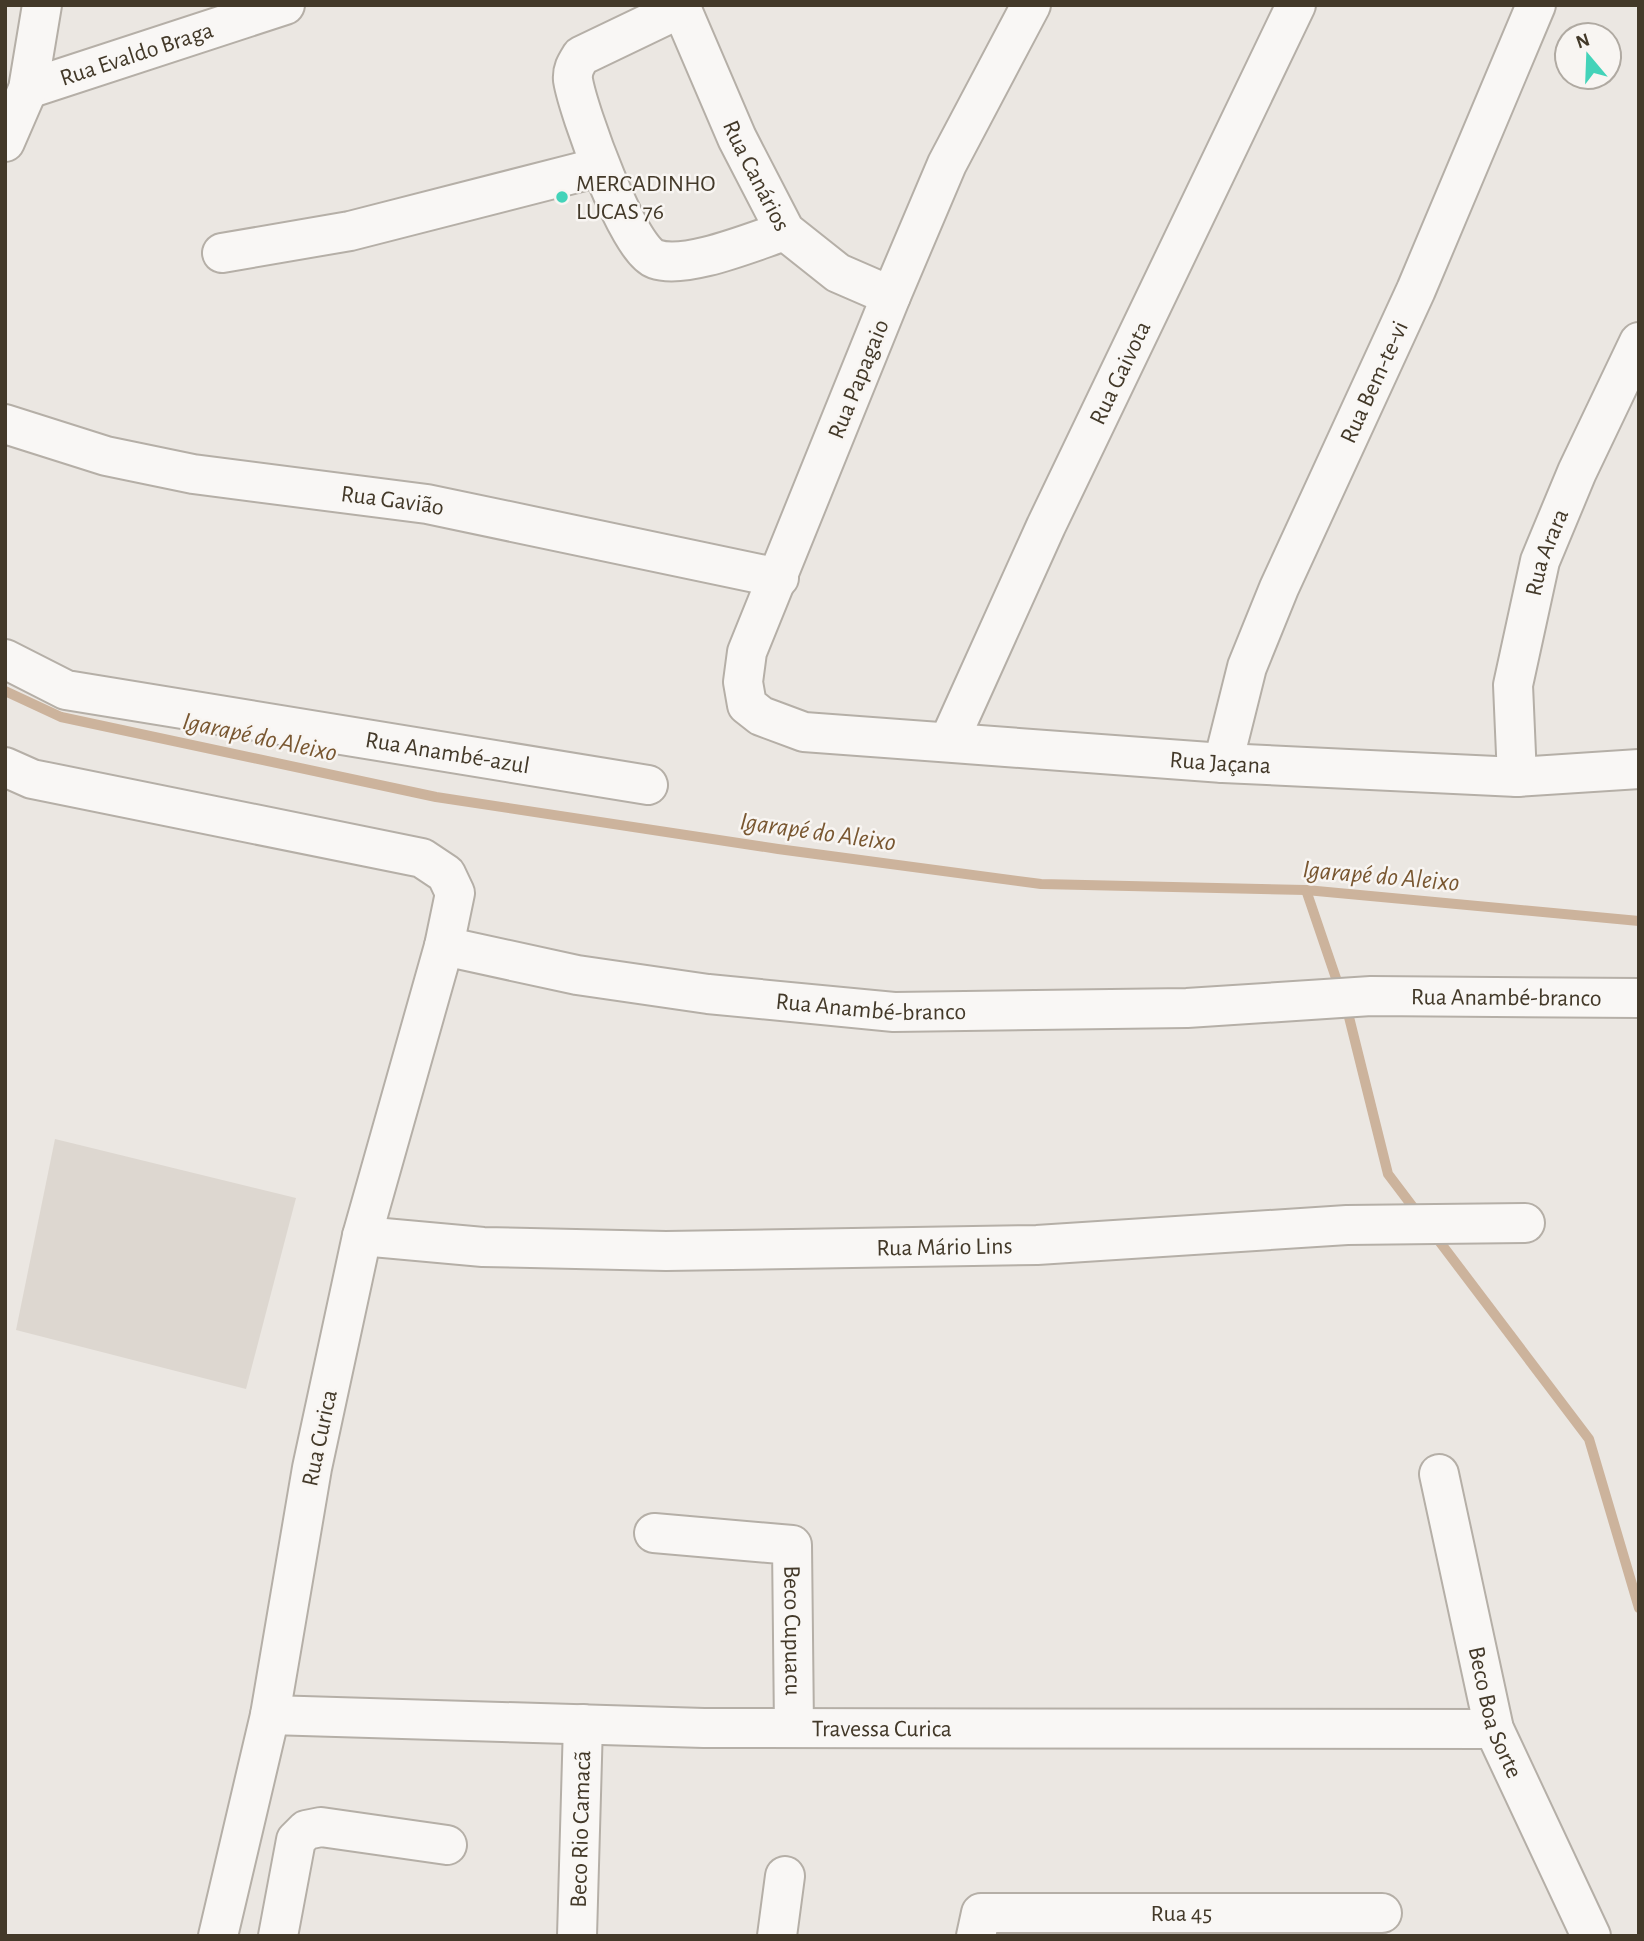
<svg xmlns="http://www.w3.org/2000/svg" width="1644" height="1941" font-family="'Alegreya Sans',sans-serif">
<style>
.built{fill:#ddd7d0}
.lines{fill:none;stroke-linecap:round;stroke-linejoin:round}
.stream{stroke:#ccb39c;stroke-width:10}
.minor-casing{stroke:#b5afa7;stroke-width:42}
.minor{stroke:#f9f7f5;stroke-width:38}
.poi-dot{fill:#43d3b9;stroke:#f8f5f2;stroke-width:2.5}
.labels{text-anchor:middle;stroke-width:5;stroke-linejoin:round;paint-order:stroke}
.street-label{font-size:24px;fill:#433929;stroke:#f8f5f2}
.poi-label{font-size:24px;fill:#433929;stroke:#f8f5f2;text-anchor:start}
.water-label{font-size:26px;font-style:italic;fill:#795731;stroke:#f8f5f2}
</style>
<rect width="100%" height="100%" fill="#ebe7e2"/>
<polygon class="built" points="55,1139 296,1198 246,1389 16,1330"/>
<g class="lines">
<g class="stream">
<polyline points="5,691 61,717 436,797 778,849 1041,884 1306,890 1639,921"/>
<polyline points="1306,890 1340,990"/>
<polyline points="1346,1005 1388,1174 1419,1215"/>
<polyline points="1433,1233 1589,1439 1639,1608"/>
</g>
<g class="minor-casing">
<g id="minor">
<path id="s1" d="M 680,5 L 737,138 L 785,231 L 838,273 L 891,296"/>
<path id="s2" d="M 1031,5 L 947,164 L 891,296 L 747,652 L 743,682 L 747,705 L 761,716 L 804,732 L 1223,763 L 1517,777 L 1639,769"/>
<path d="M 681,8 L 581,56 C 576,64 572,70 573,80 C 578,111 628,250 655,259 C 686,270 754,241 785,231"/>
<path id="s3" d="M 28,89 L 285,5"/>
<polyline points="5,142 28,89 42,5"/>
<polyline points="222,253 350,231 600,167"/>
<path id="s4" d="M 5,424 L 106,456 L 193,474 L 427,504 L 779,578"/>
<path id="s5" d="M 5,659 L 66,690 L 648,785"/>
<path id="s6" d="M 949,741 L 1046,526 L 1296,5"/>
<path id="s7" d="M 1223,763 L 1247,667 L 1279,588 L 1416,290 L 1536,5"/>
<polyline points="5,767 32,779 422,858 446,874 455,893 444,946 362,1236 312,1468 270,1715 218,1936"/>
<path id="s8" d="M 1517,777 L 1513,685 L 1540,561 L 1577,472 L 1639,342"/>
<path id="s9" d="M 444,946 L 577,975 L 708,994 L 894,1012 L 1187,1008 L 1371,996 L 1639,998"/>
<path id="s10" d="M 362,1236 L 483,1247 L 666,1251 L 1037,1245 L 1347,1225 L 1525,1223"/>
<path id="s11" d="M 1439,1474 L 1494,1729 L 1591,1936"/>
<path id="s12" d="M 654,1533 L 792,1545 L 794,1728"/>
<path id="s13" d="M 270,1715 L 704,1728 L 1494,1729"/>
<polyline points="278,1936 296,1840 306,1830 321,1827 447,1845"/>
<path id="s14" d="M 577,1936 L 583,1724"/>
<polyline points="777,1936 785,1876"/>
<path id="s15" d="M 976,1936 L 981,1913 L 1382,1913"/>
</g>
</g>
<use href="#minor" class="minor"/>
</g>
<circle class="poi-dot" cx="562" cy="197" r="7"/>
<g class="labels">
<g class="street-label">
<text dy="8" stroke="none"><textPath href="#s3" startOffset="114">Rua Evaldo Braga</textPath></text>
<text dy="8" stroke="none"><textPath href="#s1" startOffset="187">Rua Canários</textPath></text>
<text dy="8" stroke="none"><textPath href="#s6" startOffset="406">Rua Gaivota</textPath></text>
<text transform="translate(858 379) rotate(-68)" y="8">Rua Papagaio</text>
<text dy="8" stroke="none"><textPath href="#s7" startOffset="411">Rua Bem-te-vi</textPath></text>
<text dy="8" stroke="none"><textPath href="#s4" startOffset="396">Rua Gavião</textPath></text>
<text dy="8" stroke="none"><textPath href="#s8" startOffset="229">Rua Arara</textPath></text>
<text dy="8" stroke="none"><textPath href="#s5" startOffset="455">Rua Anambé-azul</textPath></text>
<text dy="8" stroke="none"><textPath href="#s2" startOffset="1242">Rua Jaçana</textPath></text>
<text dy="8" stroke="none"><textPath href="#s9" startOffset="1068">Rua Anambé-branco</textPath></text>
<text dy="8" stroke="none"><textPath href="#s9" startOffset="432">Rua Anambé-branco</textPath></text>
<text dy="8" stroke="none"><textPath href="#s10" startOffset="583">Rua Mário Lins</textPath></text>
<text transform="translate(319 1438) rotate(-78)" y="8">Rua Curica</text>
<text dy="8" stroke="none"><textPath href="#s12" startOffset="224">Beco Cupuacu</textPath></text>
<text dy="8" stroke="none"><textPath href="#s11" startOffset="245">Beco Boa Sorte</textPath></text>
<text dy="8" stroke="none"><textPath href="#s13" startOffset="612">Travessa Curica</textPath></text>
<text dy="8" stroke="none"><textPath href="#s14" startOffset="107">Beco Rio Camacã</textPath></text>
<text dy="8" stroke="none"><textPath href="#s15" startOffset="224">Rua 45</textPath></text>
</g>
<g class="poi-label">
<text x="576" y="191">MERCADINHO<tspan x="576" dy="28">LUCAS 76</tspan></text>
</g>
<g class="water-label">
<text transform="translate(260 736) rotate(12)" y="9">Igarapé do Aleixo</text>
<text transform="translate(818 831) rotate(8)" y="9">Igarapé do Aleixo</text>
<text transform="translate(1381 875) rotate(5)" y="9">Igarapé do Aleixo</text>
</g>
</g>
<rect width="1644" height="1941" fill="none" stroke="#433929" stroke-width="14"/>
<g transform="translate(1588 56) rotate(341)"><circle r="33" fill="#f8f5f2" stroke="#b0aaa2" stroke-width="2"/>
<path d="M0-5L12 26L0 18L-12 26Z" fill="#43d3b9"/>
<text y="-10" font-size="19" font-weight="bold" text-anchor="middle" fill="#433929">N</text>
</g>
</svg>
